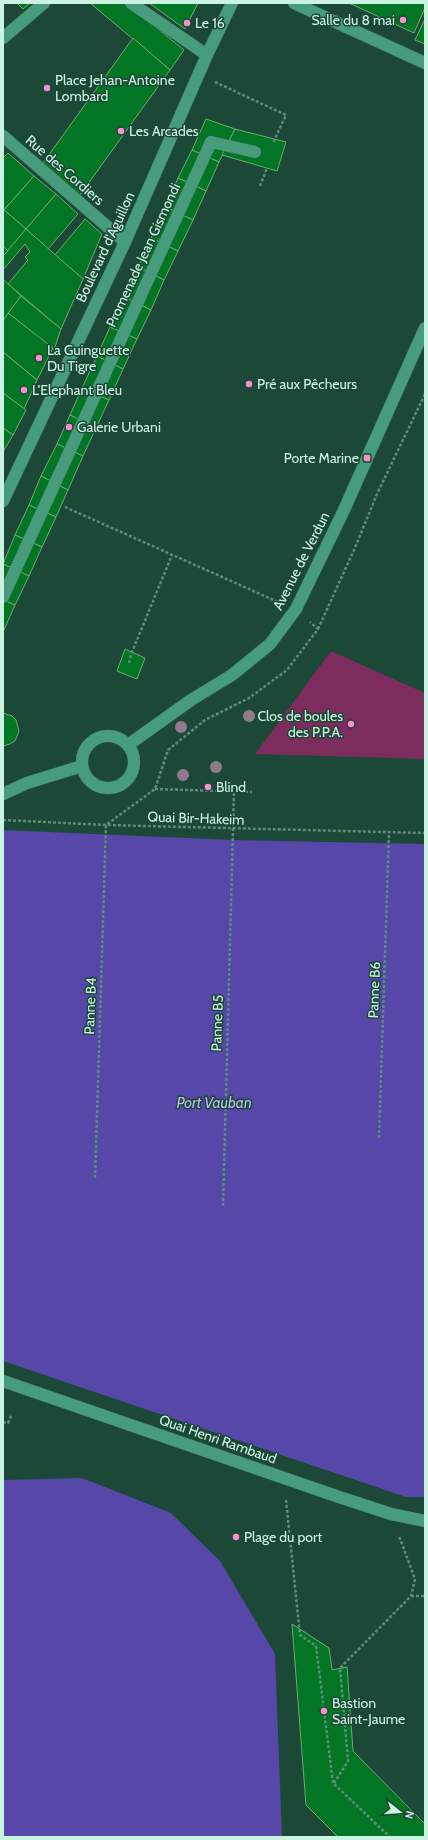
<svg xmlns="http://www.w3.org/2000/svg" width="428" height="1840" font-family="Cabin,sans-serif">
<style>
.green{fill:#7c2c5d}
.water{fill:#5647a8}
.building{fill:#027624;stroke:#71a975}
.lines{fill:none;stroke-linecap:round;stroke-linejoin:round}
.minor-casing{stroke:#396555;stroke-width:13}
.path{stroke:#608b7a;stroke-width:2.5;stroke-dasharray:3 2;stroke-linecap:butt}
.minor{stroke:#469c7b;stroke-width:12}
.tree{fill:#917a8a}
.poi-dot{fill:#f890cb;stroke:#1b4837;stroke-width:1.5}
.labels{text-anchor:middle;stroke-width:3;stroke-linejoin:round;paint-order:stroke}
.poi-label{font-size:14px;fill:#cbf3e1;stroke:#1b4837;text-anchor:start}
.street-label{font-size:14px;fill:#cbf3e1;stroke:#1b4837}
.water-label{font-size:15px;font-style:italic;fill:#bebcf0;stroke:#1b4837}
</style>
<rect width="100%" height="100%" fill="#1b4837"/>
<polygon class="green" points="331,651 425,693 425,759 255,754"/>
<g class="water">
<polygon points="3,830 233,840 425,844 425,1497 406,1497 3,1361"/>
<polygon points="82,1478 171,1513 220,1561 275,1654 282,1837 3,1837 3,1480"/>
</g>
<g class="building">
<polygon points="17,3 30,3 23,9"/>
<polygon points="90,3 126,3 184,50 170,70"/>
<polygon points="149,3 198,3 185,29"/>
<polygon points="349,3 425,3 425,8 414,33"/>
<polygon points="425,19 425,44 415,40"/>
<polygon points="133,38 170,70 80,195 43,163"/>
<polygon points="206,119 235,129 219,162 192,150"/>
<polygon points="235,129 286,142 277,171 222,155"/>
<polygon points="192,150 219,162 206,191 178,178"/>
<polygon points="8,153 34,176 4,210 3,209 3,158"/>
<polygon points="34,176 56,194 26,229 4,210"/>
<polygon points="178,178 206,191 193,220 165,207"/>
<polygon points="56,194 78,214 48,249 26,229"/>
<polygon points="165,207 193,220 178,251 151,238"/>
<polygon points="3,209 26,229 8,251 3,246"/>
<polygon points="85,219 102,234 83,279 55,255"/>
<polygon points="26,229 83,279 61,329 8,284 28,260 25,257 30,252 25,244 3,270 3,256"/>
<polygon points="151,238 178,251 164,280 138,267"/>
<polygon points="3,246 8,251 3,256"/>
<polygon points="138,267 164,280 151,310 124,297"/>
<polygon points="3,279 21,296 3,321"/>
<polygon points="21,296 61,329 54,350 8,313"/>
<polygon points="124,297 151,310 137,339 110,327"/>
<polygon points="8,313 53,348 37,380 3,352 3,321"/>
<polygon points="110,327 137,339 123,369 97,356"/>
<polygon points="3,352 37,380 24,409 3,393"/>
<polygon points="97,356 123,369 109,400 82,388"/>
<polygon points="82,388 109,400 96,428 70,415"/>
<polygon points="3,393 26,410 13,435 3,428"/>
<polygon points="70,415 96,428 83,456 57,444"/>
<polygon points="3,428 13,435 3,452"/>
<polygon points="57,444 83,456 68,490 41,476"/>
<polygon points="41,476 68,490 56,517 29,505"/>
<polygon points="29,505 56,517 42,547 15,535"/>
<polygon points="15,535 42,547 29,576 3,564"/>
<polygon points="3,564 29,576 15,605 3,600"/>
<polygon points="3,600 15,605 3,632"/>
<polygon points="125,649 145,658 137,679 117,671"/>
<polygon points="3,713 12,716 16,720 19,731 15,741 10,744 3,746"/>
<polygon points="292,1624 329,1648 332,1670 347,1667 353,1751 425,1824 425,1837 338,1837 306,1805"/>
</g>
<g class="lines">
<g class="minor-casing">
<g id="minor">
<polyline points="131,3 207,55"/>
<polyline points="294,3 425,63"/>
<polyline points="3,38 44,3"/>
<polyline points="3,136 125,242"/>
<polyline points="3,501 125,242 207,55 232,3"/>
<polyline points="3,597 211,142 255,152"/>
<circle cx="108" cy="762" r="26"/>
<polyline points="128,745 191,700 232,675 270,644 296,609 344,510 425,328"/>
<polyline points="3,794 27,783 82,766"/>
<polyline points="3,1381 339,1497 391,1514 425,1521"/>
</g>
</g>
<g class="path">
<polyline points="215,82 286,115 273,143"/>
<polyline points="260,186 267,168"/>
<polyline points="65,507 278,602"/>
<polyline points="318,629 354,550 377,494 425,394"/>
<polyline points="129,663 132,652 172,555"/>
<polyline points="155,789 252,792"/>
<polyline points="3,820 106,825 425,833"/>
<polyline points="379,1138 389,832"/>
<polyline points="95,1178 106,825 155,789 168,750 205,720 249,698 287,670 318,629 310,622"/>
<polyline points="223,1206 234,792"/>
<polyline points="3,1422 8,1423 12,1414"/>
<polyline points="286,1500 300,1635 316,1646 333,1783 390,1837"/>
<polyline points="411,1596 425,1596"/>
<polyline points="334,1783 348,1761 340,1668 411,1596 415,1579 399,1536"/>
</g>
<use href="#minor" class="minor"/>
</g>
<g class="tree">
<circle cx="249" cy="716" r="6"/>
<circle cx="181" cy="727" r="6"/>
<circle cx="216" cy="767" r="6"/>
<circle cx="183" cy="775" r="6"/>
</g>
<g class="poi-dot">
<circle cx="403" cy="20" r="4"/>
<circle cx="187" cy="23" r="4"/>
<circle cx="47" cy="88" r="4"/>
<circle cx="121" cy="131" r="4"/>
<circle cx="39" cy="358" r="4"/>
<circle cx="249" cy="384" r="4"/>
<circle cx="24" cy="390" r="4"/>
<circle cx="69" cy="427" r="4"/>
<rect x="363" y="454" width="8" height="8" rx="2"/>
<circle cx="351" cy="724" r="4"/>
<circle cx="208" cy="787" r="4"/>
<circle cx="236" cy="1537" r="4"/>
<circle cx="324" cy="1711" r="4"/>
</g>
<g class="labels">
<g class="poi-label">
<text x="395" y="25" text-anchor="end">Salle du 8 mai</text>
<text x="195" y="28">Le 16</text>
<text x="55" y="85">Place Jehan-Antoine<tspan x="55" dy="16">Lombard</tspan></text>
<text x="129" y="136">Les Arcades</text>
<text x="47" y="355">La Guinguette<tspan x="47" dy="16">Du Tigre</tspan></text>
<text x="257" y="389">Pré aux Pêcheurs</text>
<text x="32" y="395">L'Elephant Bleu</text>
<text x="77" y="432">Galerie Urbani</text>
<text x="359" y="463" text-anchor="end">Porte Marine</text>
<text x="343" y="721" text-anchor="end">Clos de boules<tspan x="343" dy="16">des P.P.A.</tspan></text>
<text x="216" y="792">Blind</text>
<text x="244" y="1542">Plage du port</text>
<text x="332" y="1708">Bastion<tspan x="332" dy="16">Saint-Jaume</tspan></text>
</g>
<g class="street-label">
<text transform="translate(65 170) rotate(41)" y="5">Rue des Cordiers</text>
<text transform="translate(105 247) rotate(-65)" y="5">Boulevard d'Aguillon</text>
<text transform="translate(143 255) rotate(-65)" y="5">Promenade Jean Gismondi</text>
<text transform="translate(301 561) rotate(-63)" y="5">Avenue de Verdun</text>
<text transform="translate(196 818) rotate(2)" y="5">Quai Bir-Hakeim</text>
<text transform="translate(374 990) rotate(-88)" y="5">Panne B6</text>
<text transform="translate(90 1006) rotate(-88)" y="5">Panne B4</text>
<text transform="translate(217 1023) rotate(-88)" y="5">Panne B5</text>
<text transform="translate(218 1439) rotate(19)" y="5">Quai Henri Rambaud</text>
</g>
<g class="water-label">
<text x="214" y="1108">Port Vauban</text>
</g>
</g>
<rect width="428" height="1840" fill="none" stroke="#cbf3e1" stroke-width="8"/>
<g transform="translate(400 1812) rotate(107)" stroke="#1b4837" stroke-width="3" paint-order="stroke">
<path d="M0-3L7 15L0 10L-7 15Z" fill="#cbf3e1"/>
<text y="-6" font-size="11" font-weight="bold" text-anchor="middle" fill="#cbf3e1">N</text>
</g>
</svg>
